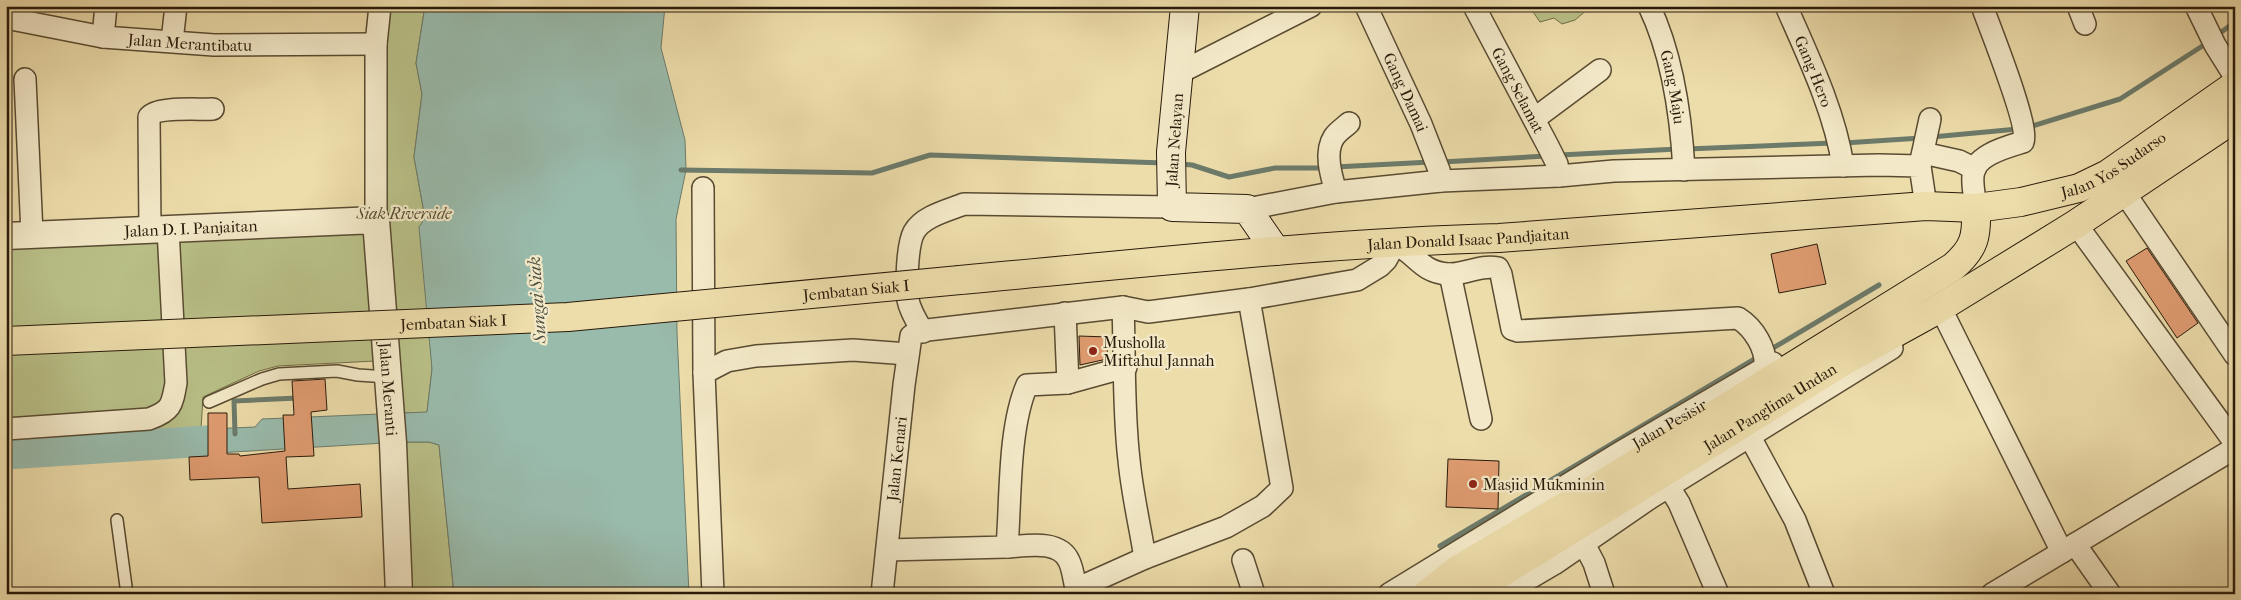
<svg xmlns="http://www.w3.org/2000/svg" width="2241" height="600" font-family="'IM FELL French Canon',serif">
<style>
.green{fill:#b9c088;stroke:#706d49}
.water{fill:#99bbac;stroke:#6c7b6b}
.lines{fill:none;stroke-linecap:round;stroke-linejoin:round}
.stream{stroke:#6c7b6b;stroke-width:5}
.river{stroke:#99bbac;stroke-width:31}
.building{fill:#e09c71;stroke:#281a0a}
.service-casing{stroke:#594b32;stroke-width:14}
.minor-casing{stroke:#594b32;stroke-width:24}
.tertiary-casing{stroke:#594b32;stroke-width:29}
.secondary-casing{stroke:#281a0a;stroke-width:30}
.primary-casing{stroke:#281a0a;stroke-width:30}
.service{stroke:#f3e9c8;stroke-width:11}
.minor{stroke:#f3e9c8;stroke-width:21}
.tertiary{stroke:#f3e9c8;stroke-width:26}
.secondary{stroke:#f3e9c8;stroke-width:28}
.primary{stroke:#edddab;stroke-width:28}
.primary-bridge-casing{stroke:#281a0a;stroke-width:30;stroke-linecap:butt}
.primary-bridge{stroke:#edddab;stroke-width:28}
.poi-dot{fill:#8f2418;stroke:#f3e9c8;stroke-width:2}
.labels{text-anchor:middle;stroke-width:4.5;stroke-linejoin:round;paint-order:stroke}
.street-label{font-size:16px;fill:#281a0a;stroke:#f3e9c8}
.park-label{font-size:16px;font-style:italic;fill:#544c30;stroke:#f3e9c8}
.poi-label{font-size:16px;fill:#281a0a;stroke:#f3e9c8;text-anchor:start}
.water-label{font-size:18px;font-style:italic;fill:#505243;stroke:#f3e9c8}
</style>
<rect width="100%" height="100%" fill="#edddab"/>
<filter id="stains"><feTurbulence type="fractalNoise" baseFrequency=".004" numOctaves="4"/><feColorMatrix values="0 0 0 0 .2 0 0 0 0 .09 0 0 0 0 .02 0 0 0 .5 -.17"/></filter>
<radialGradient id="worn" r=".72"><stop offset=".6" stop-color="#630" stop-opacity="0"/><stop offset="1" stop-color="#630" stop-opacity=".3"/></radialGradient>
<g class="green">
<polygon points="386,6 425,6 416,63 422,94 414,157 425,218 432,369 427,413 398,413 384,221"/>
<polygon points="1529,6 1587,6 1588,9 1575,20 1562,24 1554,18 1540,22"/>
<polygon points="365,232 375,361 278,366 259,371 203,397 201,429 6,437 6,246"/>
<polygon points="401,442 429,442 439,445 454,594 409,594"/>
</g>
<polygon class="water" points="425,6 665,6 661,48 685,140 686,170 676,219 677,333 689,594 454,594 439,445 429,442 401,442 166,456 163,431 255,427 262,419 427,412 432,369 419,227 425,218 414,157 422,94 416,63"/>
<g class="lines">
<g class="stream">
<polyline points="2220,33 2235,22"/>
<polyline points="2029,127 2120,99 2207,43"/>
<polyline points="1932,137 2018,129"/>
<polyline points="1844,143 1921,138"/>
<polyline points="1687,149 1833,143"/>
<polyline points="1560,155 1678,149"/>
<polyline points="1442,162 1546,156"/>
<polyline points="1180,164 1192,165 1229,177 1275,168 1324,168"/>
<polyline points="1335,167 1431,162"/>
<polyline points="681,170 872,173 930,155 1164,163"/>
<polyline points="1768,351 1879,285"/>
<polyline points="235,434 234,401 298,398"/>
<polyline points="1440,546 1758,357"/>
</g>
<polyline class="river" points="6,454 207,441"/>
</g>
<g class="building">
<polygon points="1817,244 1826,284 1779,293 1771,254"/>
<polygon points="2147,248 2198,323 2177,338 2126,261"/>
<polygon points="1079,336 1108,337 1107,359 1080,365"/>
<polygon points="325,379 327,410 311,412 314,456 286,457 288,489 360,484 362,517 262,523 259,477 190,480 189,457 208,456 208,413 227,413 227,454 239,454 240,456 285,451 283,415 294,415 292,381"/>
<polygon points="1448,459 1499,461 1498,509 1446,507"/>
</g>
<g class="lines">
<g class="service-casing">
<g id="service">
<polyline points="209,402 262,379 279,374 337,371 358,375 388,377"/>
<polyline points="117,520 127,594"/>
</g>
</g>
<g class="minor-casing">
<g id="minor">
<path id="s1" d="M 1366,6 L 1421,124 L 1439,170 L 1441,181"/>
<path id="s2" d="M 1474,6 L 1548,146 L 1557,164 L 1559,176"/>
<path id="s3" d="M 1649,6 C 1673,56 1681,115 1684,170"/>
<path id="s4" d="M 1786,6 C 1808,56 1835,112 1843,166"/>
<polyline points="2078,6 2085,24"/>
<polyline points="2196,6 2215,45 2235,77"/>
<path id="s5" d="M 6,18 L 103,37 L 214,45 L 376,44"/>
<polyline points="103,37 106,6"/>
<polyline points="172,41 176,6"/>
<polyline points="1179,73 1311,6"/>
<polyline points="25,79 32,234"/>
<polyline points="1534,119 1600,70"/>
<polyline points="1923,153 1959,161 1975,169"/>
<polyline points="1920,165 1930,119"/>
<polyline points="703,188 704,373"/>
<path d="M 1336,192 C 1331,175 1324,152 1334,137 C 1338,131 1345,127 1349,123"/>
<polyline points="2124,192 2235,355"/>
<path d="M 1976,208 C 1975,198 1972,186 1973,176 C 1974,155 2007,147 2023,142 C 2030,127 1990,28 1982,6"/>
<polyline points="1247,209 1336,192 1441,181 1559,176 1614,171 1879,165 1920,166 1926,206"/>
<polyline points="376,220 376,44 380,6"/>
<polyline points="2076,224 2235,443"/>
<path d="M 150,230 L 149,117 C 157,106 200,110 213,109"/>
<polyline points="1450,274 1481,419"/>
<path d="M 1123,307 C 1125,358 1123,409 1129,460 C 1132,493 1140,526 1145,558"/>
<polyline points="1940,307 2062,552"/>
<polyline points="1065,313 1068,383"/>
<path d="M 923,332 C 917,322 910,311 908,300 C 906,285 907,245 914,232 C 923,216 949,210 964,204 L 1172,207"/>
<path d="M 6,429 L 149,419 C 171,411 172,406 176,383 L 168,229"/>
<polyline points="1750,437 1795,520 1824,594"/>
<polyline points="1669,487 1679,503 1718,594"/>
<polyline points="1584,544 1594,563 1604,594"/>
<polyline points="2075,544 2110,594"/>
<path d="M 1007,547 C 1026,546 1059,539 1069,561 C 1073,569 1074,580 1076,589 L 1145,558 L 1226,527 L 1263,506 L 1282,488 L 1249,299"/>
<path d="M 887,550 L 1007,547 C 1011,499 1008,429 1027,385 L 1068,383 L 1126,367"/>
<polyline points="1243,560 1254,594"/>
<polyline points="713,594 704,373 727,361 756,356 853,350 908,354"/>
<path id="s6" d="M 882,594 L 904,385 L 911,336 L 919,331 L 1123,307 L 1148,312 L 1249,299 L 1357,280 L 1380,266 L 1386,260 L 1395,244 C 1416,253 1420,272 1448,274 C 1465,275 1480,264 1498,268 L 1501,274 L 1512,329 L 1518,331 L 1738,318 C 1754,328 1767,349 1765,368"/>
<path id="s7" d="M 1389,594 L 1621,452 L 1773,363"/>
<polyline points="1503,594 1554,564 1650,498 1892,348"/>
<polyline points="1992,594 2235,448"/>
</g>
</g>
<g class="tertiary-casing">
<g id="tertiary">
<path id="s8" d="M 6,236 L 376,220 L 393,443 L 399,594"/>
</g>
</g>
<g class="secondary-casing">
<polyline id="secondary" points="1185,6 1171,152 1172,207 1247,209 1276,251"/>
</g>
<g class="primary-casing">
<g id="primary">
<path id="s9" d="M 960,280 C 1139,264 1319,243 1499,238 L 1926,206 L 1976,208 L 2021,202 L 2079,188 L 2108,174 L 2235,85"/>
<path d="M 1427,594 L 1460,568 L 1593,490 L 1953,267 C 1975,248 1977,236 1976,208"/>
<path id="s10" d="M 1467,594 L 1844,361 L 1933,312 L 2076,224 L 2235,118"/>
</g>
</g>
<use href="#service" class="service"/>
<use href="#minor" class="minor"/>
<use href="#tertiary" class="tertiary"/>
<use href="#secondary" class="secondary"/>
<use href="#primary" class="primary"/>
<g class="primary-bridge-casing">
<g id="primary-bridge">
<path id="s11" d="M 6,341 L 568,317 L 960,280"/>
</g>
</g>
<use href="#primary-bridge" class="primary-bridge"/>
</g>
<g class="poi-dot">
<circle cx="1093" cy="351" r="5"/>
<circle cx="1473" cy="484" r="5"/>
</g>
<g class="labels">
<g class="street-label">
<text dy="6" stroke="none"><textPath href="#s5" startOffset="186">Jalan Merantibatu</textPath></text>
<text dy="6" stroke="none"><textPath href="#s4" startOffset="71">Gang Hero</textPath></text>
<text dy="6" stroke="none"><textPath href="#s3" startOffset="85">Gang Maju</textPath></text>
<text dy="6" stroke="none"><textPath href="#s2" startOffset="95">Gang Selamat</textPath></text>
<text dy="6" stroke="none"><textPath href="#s1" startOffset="95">Gang Damai</textPath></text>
<text transform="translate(1174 140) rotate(-86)" y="6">Jalan Nelayan</text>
<text dy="6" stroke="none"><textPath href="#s9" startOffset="1165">Jalan Yos Sudarso</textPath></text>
<text dy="6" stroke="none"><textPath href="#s8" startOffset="185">Jalan D. I. Panjaitan</textPath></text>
<text dy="6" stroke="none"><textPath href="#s9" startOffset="510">Jalan Donald Isaac Pandjaitan</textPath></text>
<text dy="6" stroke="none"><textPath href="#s11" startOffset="852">Jembatan Siak I</textPath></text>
<text dy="6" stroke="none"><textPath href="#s11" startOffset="448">Jembatan Siak I</textPath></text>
<text dy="6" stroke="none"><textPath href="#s8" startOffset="540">Jalan Meranti</textPath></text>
<text dy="6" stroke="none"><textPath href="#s10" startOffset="356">Jalan Panglima Undan</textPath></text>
<text dy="6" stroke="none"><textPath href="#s7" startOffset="328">Jalan Pesisir</textPath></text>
<text dy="6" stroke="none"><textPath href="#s6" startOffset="136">Jalan Kenari</textPath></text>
</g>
<g class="park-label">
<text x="404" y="219">Siak Riverside</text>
</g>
<g class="poi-label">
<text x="1103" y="348">Musholla<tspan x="1103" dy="18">Miftahul Jannah</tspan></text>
<text x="1483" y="490">Masjid Mukminin</text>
</g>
<g class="water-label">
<text transform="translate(537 300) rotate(-94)" y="6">Sungai Siak</text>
</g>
</g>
<rect width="2241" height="600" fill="none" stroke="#edddab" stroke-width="25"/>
<rect x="8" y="8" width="2226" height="585" fill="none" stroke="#281a0a" stroke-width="2.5"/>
<rect x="12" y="12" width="2216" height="575" fill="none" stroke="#281a0a"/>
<rect width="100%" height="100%" filter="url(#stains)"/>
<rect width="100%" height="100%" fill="url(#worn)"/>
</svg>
